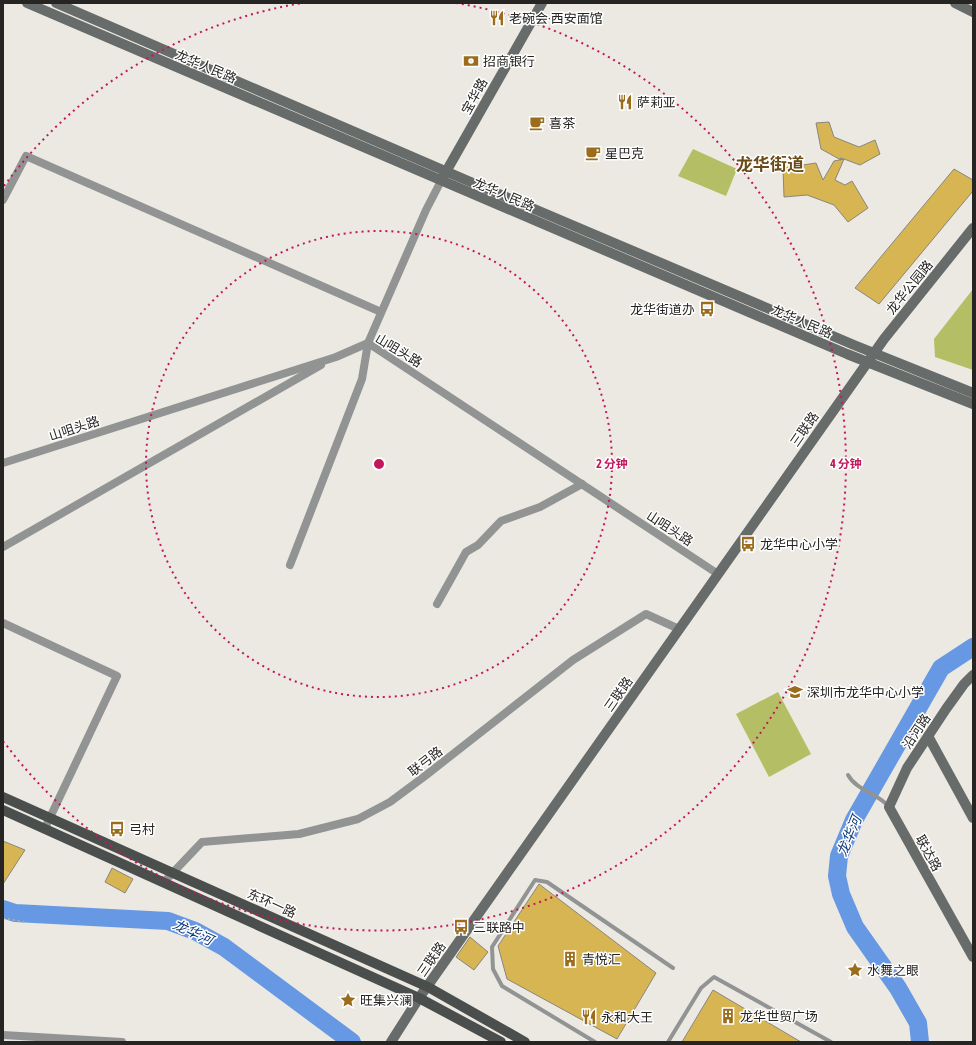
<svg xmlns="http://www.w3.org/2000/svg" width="976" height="1045" font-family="'Asap Condensed','Noto Sans SC',sans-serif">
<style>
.green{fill:#b4bf65}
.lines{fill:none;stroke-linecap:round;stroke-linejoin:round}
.river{stroke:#6798e3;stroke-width:18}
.building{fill:#d7b552;stroke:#888680}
.path{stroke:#abaaa4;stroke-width:2;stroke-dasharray:2 3;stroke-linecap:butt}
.lane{stroke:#919493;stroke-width:4}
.street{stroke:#919493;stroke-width:8}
.secondary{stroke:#676b6a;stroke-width:10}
.primary{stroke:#4a4f4d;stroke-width:10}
.ring{fill:none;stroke:#c2185b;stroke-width:2;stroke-dasharray:2 4}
.labels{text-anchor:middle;stroke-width:3;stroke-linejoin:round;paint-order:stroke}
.poi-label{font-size:13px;fill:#262523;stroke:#fff;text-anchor:start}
.street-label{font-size:13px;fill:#262523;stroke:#fff}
.water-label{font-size:14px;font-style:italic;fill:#0d3b7d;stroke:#fff}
.district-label{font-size:17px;font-weight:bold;fill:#6b4b16;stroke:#fff}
.centre{fill:#c2185b;stroke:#fff;stroke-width:2}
.ring-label{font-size:12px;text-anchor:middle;font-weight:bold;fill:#c2185b;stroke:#fff;stroke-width:3;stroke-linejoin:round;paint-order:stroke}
</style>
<rect width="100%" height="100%" fill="#ebe9e2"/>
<g class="green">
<polygon points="693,149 737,169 726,196 678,176"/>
<polygon points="973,289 973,370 935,357 934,339"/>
<polygon points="778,692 811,754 769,777 736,714"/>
</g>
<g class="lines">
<g class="river">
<polyline points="3,909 15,913 168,921 195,931 224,947 352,1042"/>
<polyline points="920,1042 918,1023 898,988 855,927 841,894 837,876 839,856 854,820 941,668 973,647"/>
</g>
</g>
<g class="building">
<polygon points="829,122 834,137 859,147 875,140 880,154 860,165 844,159 835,180 845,185 852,181 868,208 848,222 834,205 807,195 784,197 783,168 816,163 823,180 834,161 844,159 840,158 841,160 821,149 816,123"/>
<polygon points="954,169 973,180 973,191 879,304 855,288"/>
<polygon points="3,841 25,850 3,884"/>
<polygon points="112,868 133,879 125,893 105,882"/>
<polygon points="539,884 656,973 617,1039 507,979 498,946"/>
<polygon points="470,937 488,952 474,970 456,957"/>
<polygon points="713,990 801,1042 682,1042"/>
</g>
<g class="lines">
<polyline class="path" points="3,918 24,922"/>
<g class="lane">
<path d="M 848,775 C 857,791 878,793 889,807"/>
<polyline points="595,1042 502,986 493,969 492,947 535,880 547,882 673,968"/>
<polyline points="668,1042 701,988 714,977 831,1042"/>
</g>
<g class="street">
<polyline points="3,200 26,156 381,312"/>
<polyline points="3,463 336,357 368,343 718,574"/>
<polyline points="3,547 321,365"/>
<polyline points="290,565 362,379 368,343 426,210 441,181"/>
<polyline points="437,604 466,552 478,545 501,521 540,507 582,484"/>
<polyline points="3,623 117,676 45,828"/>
<polyline points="164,882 202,842 299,834 358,819 390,802 425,776 573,660 646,614 679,629"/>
<polyline points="3,1035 122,1042"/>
</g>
<g class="secondary">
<polyline points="27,3 847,354 973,404"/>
<polyline points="56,3 473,183 854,345 973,393"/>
<polyline points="955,3 973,12"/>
<polyline points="443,177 542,3"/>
<polyline points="973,675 964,684 946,709 907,768 889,807 973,957"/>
<polyline points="928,736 973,818"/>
<polyline points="391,1042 419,998 884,339 973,228"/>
</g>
<g class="primary">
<polyline points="3,797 428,987 525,1042"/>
<polyline points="3,810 419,998 501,1042"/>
</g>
</g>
<g class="ring">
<circle cx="379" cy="464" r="233"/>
<path d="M4 186A467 467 0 0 1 302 3M456 3A467 467 0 1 1 4 742"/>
</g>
<defs>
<g id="restaurant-bare" transform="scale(1.2)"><path d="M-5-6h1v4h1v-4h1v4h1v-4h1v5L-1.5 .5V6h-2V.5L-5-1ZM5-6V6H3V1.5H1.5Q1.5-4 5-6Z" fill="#9a6c1c" stroke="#fff" stroke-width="2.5" paint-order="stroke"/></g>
<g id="bank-bare" transform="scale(1.2)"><path d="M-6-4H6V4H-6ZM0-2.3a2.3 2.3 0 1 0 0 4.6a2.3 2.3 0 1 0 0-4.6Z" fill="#9a6c1c" stroke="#fff" stroke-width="2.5" paint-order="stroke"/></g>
<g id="cafe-bare" transform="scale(1.2)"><path d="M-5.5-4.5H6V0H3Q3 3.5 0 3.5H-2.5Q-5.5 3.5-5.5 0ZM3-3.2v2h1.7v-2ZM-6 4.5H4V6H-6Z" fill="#9a6c1c" stroke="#fff" stroke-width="2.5" paint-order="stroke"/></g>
<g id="bus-bare" transform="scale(1.2)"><path d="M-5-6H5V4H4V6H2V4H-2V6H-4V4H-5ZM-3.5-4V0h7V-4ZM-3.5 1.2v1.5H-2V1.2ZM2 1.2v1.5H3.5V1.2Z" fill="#9a6c1c" stroke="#fff" stroke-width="2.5" paint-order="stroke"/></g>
<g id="school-bare" transform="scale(1.2)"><path d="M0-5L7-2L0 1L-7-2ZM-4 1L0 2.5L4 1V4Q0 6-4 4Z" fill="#9a6c1c" stroke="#fff" stroke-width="2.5" paint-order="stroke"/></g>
<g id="building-bare" transform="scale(1.2)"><path d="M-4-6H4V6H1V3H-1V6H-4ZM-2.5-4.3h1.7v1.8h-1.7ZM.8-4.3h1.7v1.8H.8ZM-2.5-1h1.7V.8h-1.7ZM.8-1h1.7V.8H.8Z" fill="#9a6c1c" stroke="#fff" stroke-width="2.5" paint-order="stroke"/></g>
<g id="sight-bare" transform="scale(1.2)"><path d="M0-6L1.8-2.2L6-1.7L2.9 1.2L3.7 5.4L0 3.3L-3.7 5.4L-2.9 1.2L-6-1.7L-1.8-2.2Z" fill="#9a6c1c" stroke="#fff" stroke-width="2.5" paint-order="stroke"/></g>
</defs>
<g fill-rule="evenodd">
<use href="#restaurant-bare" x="497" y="18"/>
<use href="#bank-bare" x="471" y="61"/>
<use href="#restaurant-bare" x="625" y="102"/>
<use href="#cafe-bare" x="537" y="123"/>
<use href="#cafe-bare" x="593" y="153"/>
<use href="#bus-bare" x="707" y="309"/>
<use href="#bus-bare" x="748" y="544"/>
<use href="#school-bare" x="795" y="692"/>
<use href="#bus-bare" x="117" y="829"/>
<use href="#bus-bare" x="461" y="927"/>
<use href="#building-bare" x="570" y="959"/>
<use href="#sight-bare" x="855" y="970"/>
<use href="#sight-bare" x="348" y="1000"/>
<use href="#building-bare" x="728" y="1016"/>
<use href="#restaurant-bare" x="589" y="1017"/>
</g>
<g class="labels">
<g class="poi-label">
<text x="509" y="23">老碗会·西安面馆</text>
<text x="483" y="66">招商银行</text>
<text x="637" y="107">萨莉亚</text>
<text x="549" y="128">喜茶</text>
<text x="605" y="158">星巴克</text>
<text x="695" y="314" text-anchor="end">龙华街道办</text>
<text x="760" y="549">龙华中心小学</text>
<text x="807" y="697">深圳市龙华中心小学</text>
<text x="129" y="834">弓村</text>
<text x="473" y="932">三联路中</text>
<text x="582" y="964">青悦汇</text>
<text x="867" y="975">水舞之眼</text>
<text x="360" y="1005">旺集兴澜</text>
<text x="740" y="1021">龙华世贸广场</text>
<text x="601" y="1022">永和大王</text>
</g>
<g class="street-label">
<text transform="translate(206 66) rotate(23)" y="5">龙华人民路</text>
<text transform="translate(474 96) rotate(-61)" y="5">宝华路</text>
<text transform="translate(504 194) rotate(23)" y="5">龙华人民路</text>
<text transform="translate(909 287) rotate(-51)" y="5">龙华公园路</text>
<text transform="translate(802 321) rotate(23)" y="5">龙华人民路</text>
<text transform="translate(399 350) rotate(31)" y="5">山咀头路</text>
<text transform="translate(74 428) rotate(-18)" y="5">山咀头路</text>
<text transform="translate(804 429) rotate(-55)" y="5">三联路</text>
<text transform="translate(670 528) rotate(33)" y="5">山咀头路</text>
<text transform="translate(618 694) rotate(-55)" y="5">三联路</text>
<text transform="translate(916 731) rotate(-56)" y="5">沿河路</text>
<text transform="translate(425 761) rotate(-38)" y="5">联弓路</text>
<text transform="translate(929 853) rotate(61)" y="5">联达路</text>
<text transform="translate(272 903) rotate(24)" y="5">东环一路</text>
<text transform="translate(431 959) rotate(-55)" y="5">三联路</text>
</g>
<g class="water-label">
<text transform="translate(849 836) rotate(-67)" y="5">龙华河</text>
<text transform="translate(193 932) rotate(25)" y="5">龙华河</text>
</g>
<g class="district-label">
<text x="770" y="170">龙华街道</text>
</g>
</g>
<circle cx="379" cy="464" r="6" class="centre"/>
<g class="ring-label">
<text x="612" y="468">2 分钟</text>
<text x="846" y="468">4 分钟</text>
</g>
<rect width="976" height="1045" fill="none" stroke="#262523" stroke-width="8"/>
</svg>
